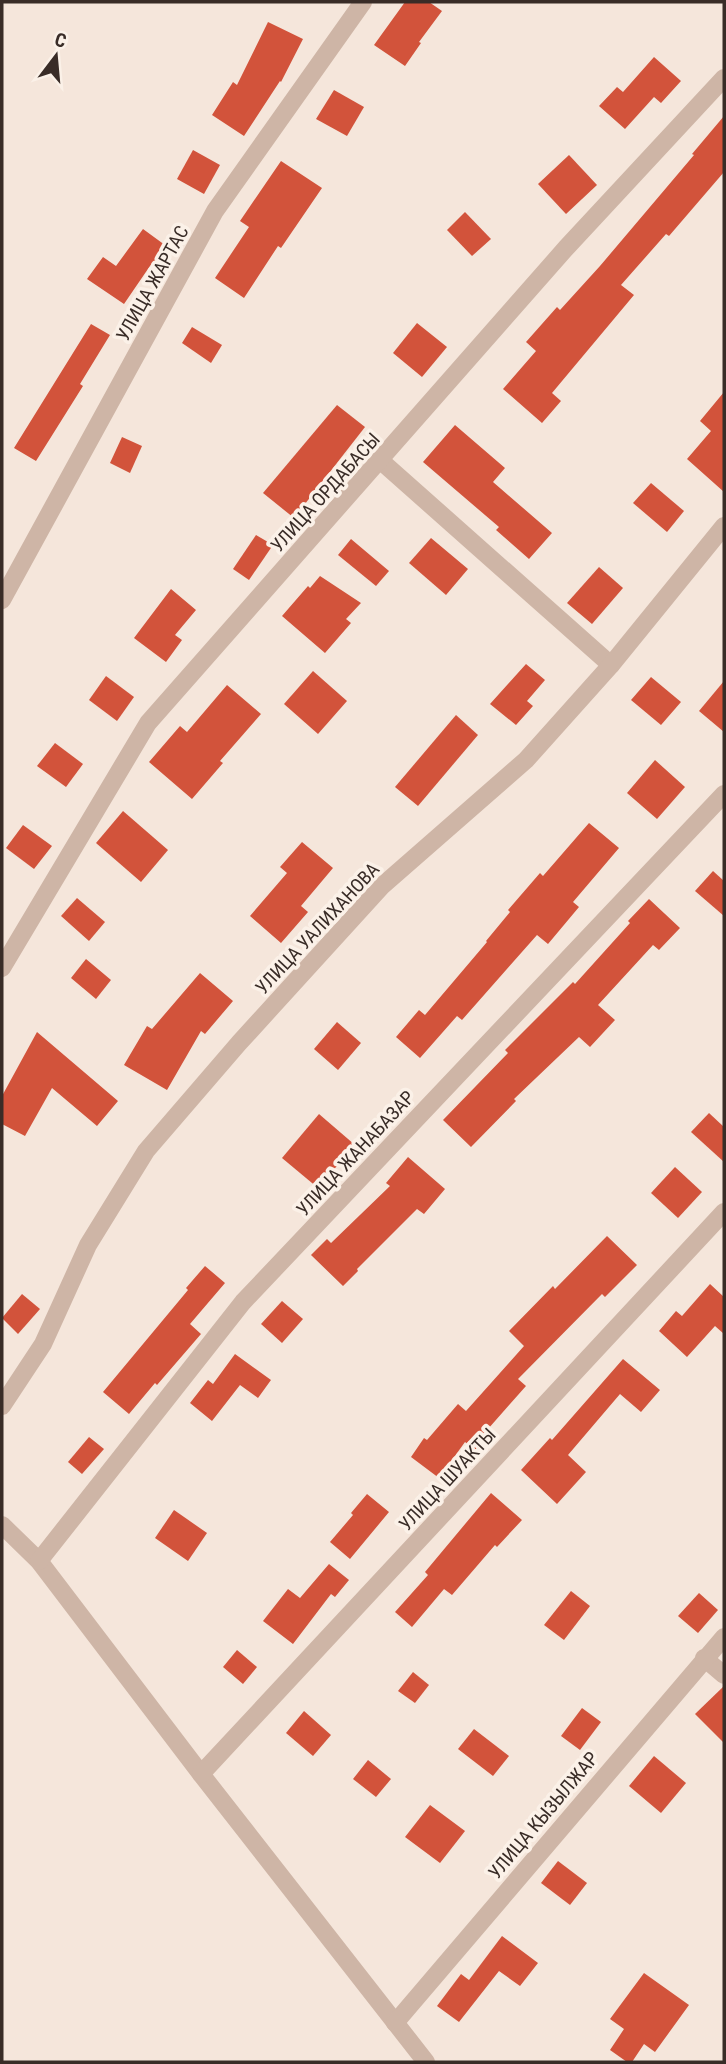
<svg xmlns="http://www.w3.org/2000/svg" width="726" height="2064" font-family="'Roboto Condensed',sans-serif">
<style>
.building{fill:#d2533b}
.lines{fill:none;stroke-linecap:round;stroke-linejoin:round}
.minor{stroke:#ceb5a6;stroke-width:18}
.labels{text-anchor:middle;stroke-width:7;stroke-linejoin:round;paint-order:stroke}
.street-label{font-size:19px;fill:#392c27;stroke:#fbf1e8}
</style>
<rect width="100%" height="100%" fill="#f5e6db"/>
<g class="building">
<polygon points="405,2 429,2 442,11 419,42 421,43 405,66 374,45"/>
<polygon points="268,22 303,39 281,82 280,81 244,136 212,115 233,82 237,85"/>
<polygon points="654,57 681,81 661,103 654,97 625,129 599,106 617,87 623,92"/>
<polygon points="334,90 364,107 347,136 316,119"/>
<polygon points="724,116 724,172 669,236 666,234 621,285 634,295 552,393 561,401 542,423 503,389 536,351 526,342 557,307 560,310 600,266 694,155 692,154"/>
<polygon points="193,150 220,165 204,194 177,179"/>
<polygon points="569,155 597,185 566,214 538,184"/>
<polygon points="281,161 322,188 281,248 278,246 244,298 215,278 249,227 240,221"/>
<polygon points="465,212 491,239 472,256 447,230"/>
<polygon points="143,229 169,248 157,266 152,263 124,304 87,279 103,257 116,266"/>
<polygon points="417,323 447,347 422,377 393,353"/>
<polygon points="91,324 110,335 80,384 83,386 36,461 14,448"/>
<polygon points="192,327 222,345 211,363 182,343"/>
<polygon points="724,392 724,492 687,459 711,431 700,421"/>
<polygon points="337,405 365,427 294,518 263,493"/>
<polygon points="455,425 505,468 493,482 552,533 529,559 496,530 499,527 423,462"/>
<polygon points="122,437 142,446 130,473 110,463"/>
<polygon points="651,483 684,511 667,532 633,503"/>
<polygon points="256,535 273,545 249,580 233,569"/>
<polygon points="431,538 468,569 446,595 409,563"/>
<polygon points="351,539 389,571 376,586 338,555"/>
<polygon points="599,567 623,588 592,624 567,603"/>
<polygon points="320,576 361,603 346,619 351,623 325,653 282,616 308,586 310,588"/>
<polygon points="171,589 196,610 175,635 182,640 166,662 134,638"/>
<polygon points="526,664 545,680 527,701 533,706 516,725 490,704"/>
<polygon points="313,671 347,701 318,734 284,704"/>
<polygon points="106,676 134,697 117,721 89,700"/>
<polygon points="651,677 681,702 661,725 631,700"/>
<polygon points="724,681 724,732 699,711"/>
<polygon points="227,685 261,714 220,761 223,763 192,799 149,762 180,726 187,732"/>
<polygon points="456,715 478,735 418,806 395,787"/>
<polygon points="55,743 83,764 66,787 37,766"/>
<polygon points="655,760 685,787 657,819 627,793"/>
<polygon points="123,811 168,850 141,882 96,843"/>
<polygon points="589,823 619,848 573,902 579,907 548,944 537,935 462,1020 457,1016 420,1058 396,1037 419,1010 425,1015 487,942 486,941 510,912 508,910 540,873 543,876"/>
<polygon points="23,825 52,846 34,869 6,848"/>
<polygon points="302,842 333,868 301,906 308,912 281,943 250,916 287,873 280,867"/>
<polygon points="713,871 724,881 724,916 695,891"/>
<polygon points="77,898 105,922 89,941 61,916"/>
<polygon points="649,899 680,928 659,950 653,945 598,1005 615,1020 590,1047 579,1037 514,1099 516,1101 471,1147 443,1120 508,1053 505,1050 573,982 575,984 630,923 628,921"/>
<polygon points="86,959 111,980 96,999 71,978"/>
<polygon points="200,973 233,1001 205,1034 201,1031 167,1090 124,1065 147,1026 152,1029"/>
<polygon points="337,1022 361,1043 338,1070 314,1049"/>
<polygon points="37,1032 118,1101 97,1126 52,1088 25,1136 2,1124 2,1096"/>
<polygon points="709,1113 724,1127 724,1162 691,1132"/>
<polygon points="319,1114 355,1145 318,1188 282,1158"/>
<polygon points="408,1157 445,1189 424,1214 417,1209 357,1269 358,1271 343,1286 311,1255 327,1239 331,1243 390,1186 386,1183"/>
<polygon points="675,1167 702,1192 678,1218 651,1193"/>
<polygon points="607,1236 637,1265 605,1297 602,1294 518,1379 526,1386 488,1429 491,1431 475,1450 465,1442 439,1478 411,1457 424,1438 427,1440 458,1404 466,1411 524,1346 509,1331 553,1286 555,1289"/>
<polygon points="205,1266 225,1283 190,1324 201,1334 157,1385 155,1383 129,1414 103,1392 188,1290 186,1288"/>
<polygon points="710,1284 724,1297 724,1334 715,1326 687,1357 659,1331 676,1311 682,1316"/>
<polygon points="22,1294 40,1309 18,1334 2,1318"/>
<polygon points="282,1301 303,1319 282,1343 261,1324"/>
<polygon points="235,1354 271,1380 258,1398 240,1385 212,1421 190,1403 208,1380 213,1384"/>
<polygon points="623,1359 660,1390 641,1412 620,1394 568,1455 586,1472 557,1504 521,1470 550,1438 552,1440"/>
<polygon points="89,1437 104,1449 82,1474 68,1462"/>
<polygon points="491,1493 522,1520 497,1547 495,1545 452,1595 444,1589 412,1627 395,1612 428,1575 425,1572"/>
<polygon points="367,1494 389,1512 350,1559 330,1542 353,1515 351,1513"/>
<polygon points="174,1510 207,1533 188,1561 155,1538"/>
<polygon points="329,1564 349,1580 335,1597 331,1594 293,1644 263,1621 288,1589 300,1598"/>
<polygon points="571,1591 590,1606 564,1640 544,1625"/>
<polygon points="699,1593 718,1610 698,1633 678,1616"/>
<polygon points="237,1650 257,1667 243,1684 223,1667"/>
<polygon points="413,1672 429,1685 415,1703 398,1691"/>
<polygon points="724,1686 724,1743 695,1714"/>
<polygon points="582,1708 601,1722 580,1750 561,1736"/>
<polygon points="304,1711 331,1735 313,1756 286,1733"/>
<polygon points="474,1729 509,1756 493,1776 458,1749"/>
<polygon points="654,1756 686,1783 661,1813 629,1786"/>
<polygon points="368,1760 391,1779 376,1797 353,1779"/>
<polygon points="430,1805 465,1831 440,1863 405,1837"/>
<polygon points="558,1861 587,1883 570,1905 541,1883"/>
<polygon points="502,1936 538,1963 520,1986 499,1971 459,2022 437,2006 461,1974 469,1980"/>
<polygon points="644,1973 689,2005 655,2052 644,2044 632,2062 627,2062 610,2050 624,2029 610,2019"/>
</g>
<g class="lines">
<g class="minor">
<polyline points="381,461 611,665"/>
<polyline points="2,600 215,211 363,2"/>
<polyline points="2,968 148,723 566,248 724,78"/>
<polyline points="2,1406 43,1344 88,1245 146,1151 239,1043 382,886 526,760 611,665 724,526"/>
<polyline points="2,1525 39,1561 201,1774 426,2062"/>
<polyline points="39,1561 243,1302 724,794"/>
<polyline points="704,1658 724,1675"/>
<polyline points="201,1774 724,1212"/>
<polyline points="395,2023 724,1637"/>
</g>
</g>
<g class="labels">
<g class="street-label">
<text transform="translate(152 283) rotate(-61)" y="7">УЛИЦА ЖАРТАС</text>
<text transform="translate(325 492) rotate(-48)" y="7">УЛИЦА ОРДАБАСЫ</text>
<text transform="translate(317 928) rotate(-47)" y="7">УЛИЦА УАЛИХАНОВА</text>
<text transform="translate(355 1153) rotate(-47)" y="7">УЛИЦА ЖАНАБАЗАР</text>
<text transform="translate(447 1479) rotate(-47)" y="7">УЛИЦА ШУАКТЫ</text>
<text transform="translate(543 1815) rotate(-50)" y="7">УЛИЦА КЫЗЫЛЖАР</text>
</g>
</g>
<rect width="726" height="2064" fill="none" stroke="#392c27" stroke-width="7"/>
<g transform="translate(56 56) rotate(16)" stroke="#fbf1e8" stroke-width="5" paint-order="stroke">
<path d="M0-5L12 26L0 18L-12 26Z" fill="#392c27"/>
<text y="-10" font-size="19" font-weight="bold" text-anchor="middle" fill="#392c27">С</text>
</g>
</svg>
